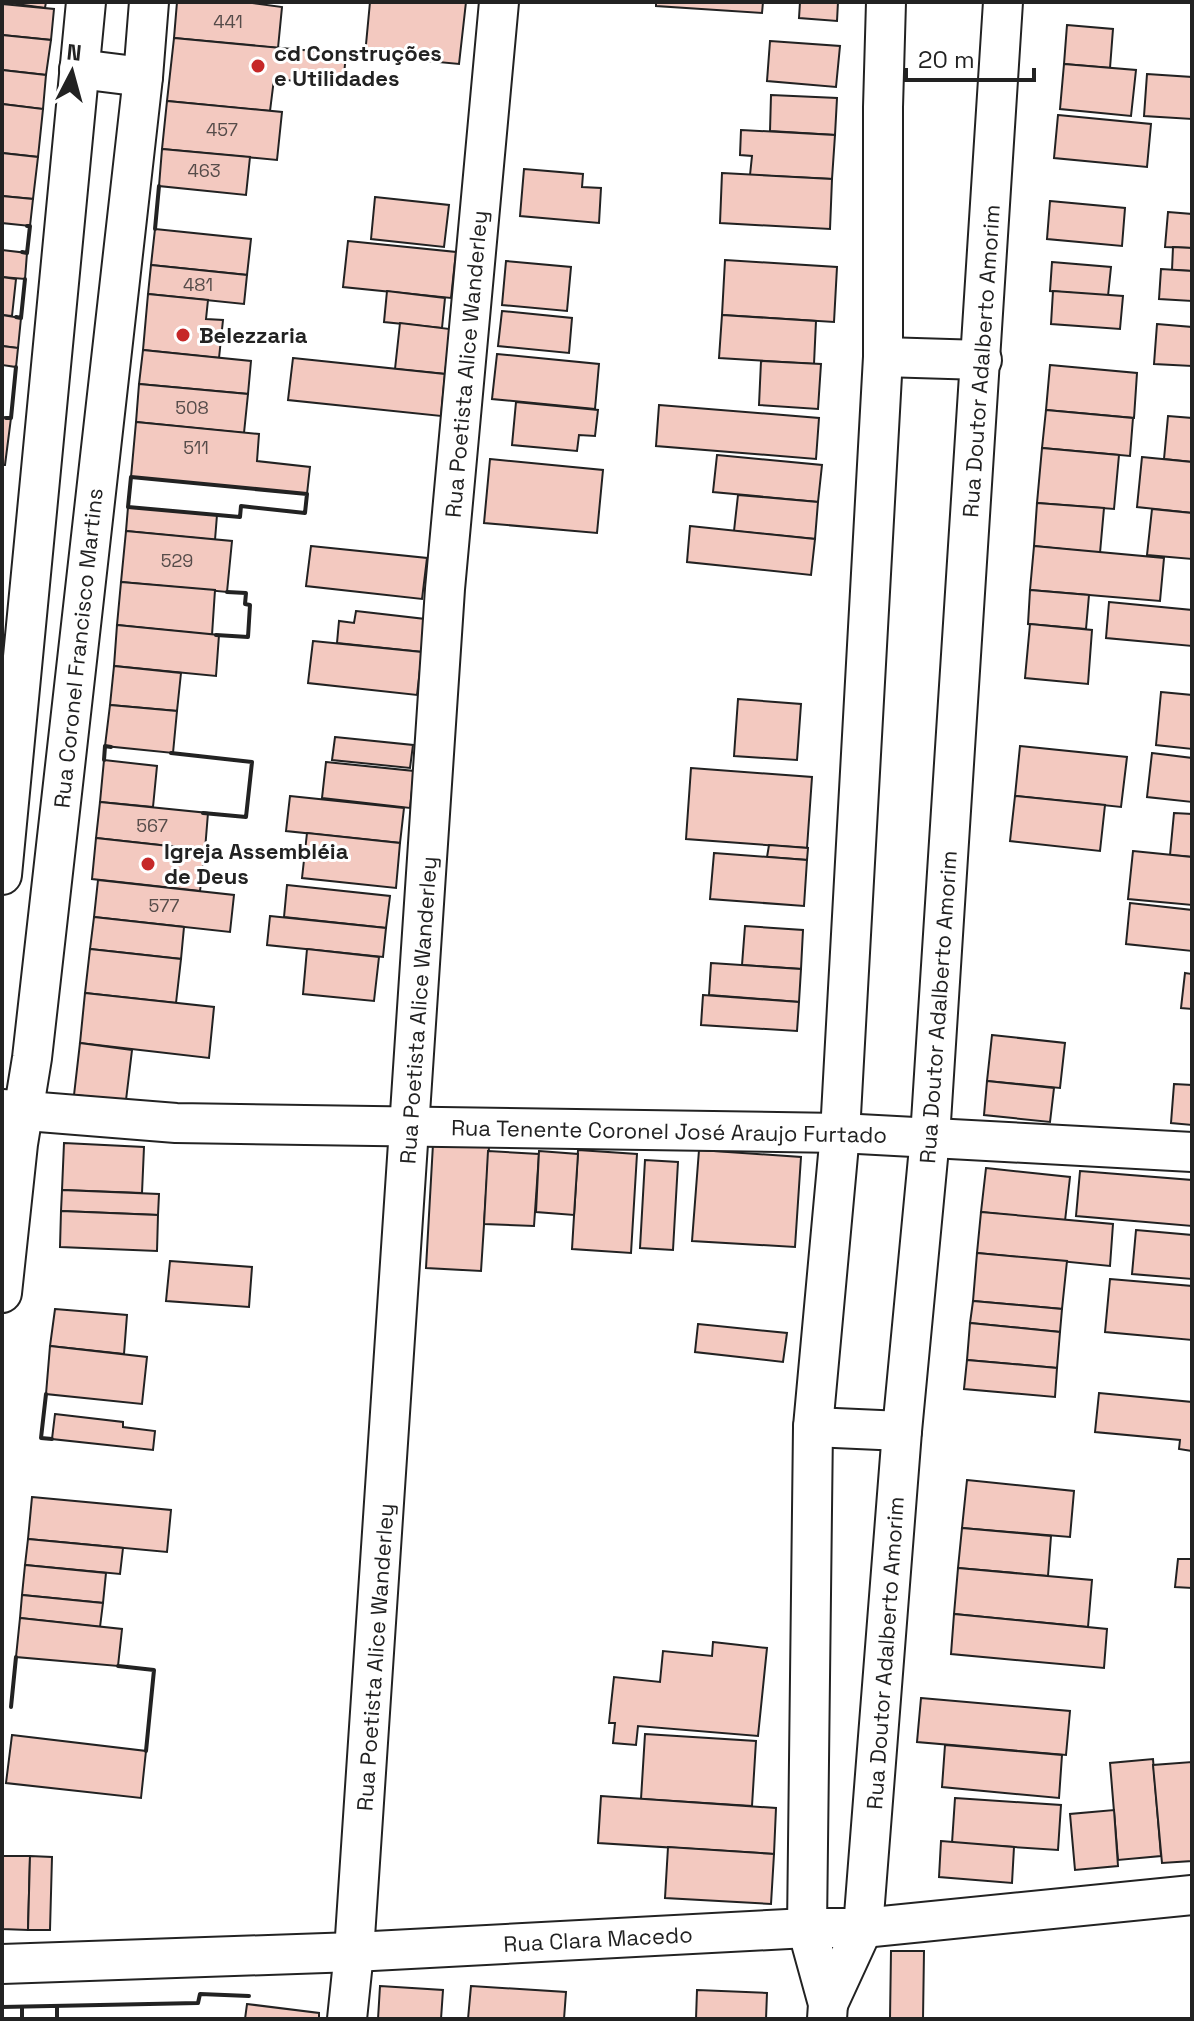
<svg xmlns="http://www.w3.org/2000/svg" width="1194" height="2021" font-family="'Space Grotesk',sans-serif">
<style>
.building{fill:#f3c9c0;stroke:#222;stroke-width:2}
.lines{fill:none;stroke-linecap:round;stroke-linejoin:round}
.street-casing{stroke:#222;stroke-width:42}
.street{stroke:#fff;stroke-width:38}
.wall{stroke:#222;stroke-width:4}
.poi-dot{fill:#c62828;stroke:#fff;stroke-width:3}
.labels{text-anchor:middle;stroke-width:6;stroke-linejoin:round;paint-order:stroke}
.number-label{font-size:18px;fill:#564c4a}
.poi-label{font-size:22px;font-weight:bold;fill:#222;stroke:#fff;text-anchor:start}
.street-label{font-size:22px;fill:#222;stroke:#fff}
</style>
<rect width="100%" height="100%" fill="#fff"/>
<g class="building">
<polygon points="2,2 46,2 45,8"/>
<polygon points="177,2 245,2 282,7 278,48 174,38"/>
<polygon points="370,2 466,2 459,64 365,55"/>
<polygon points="656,2 763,2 762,13 656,6"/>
<polygon points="800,2 838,2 837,21 799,18"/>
<polygon points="2,4 54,9 51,40 2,35"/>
<polygon points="1067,25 1113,29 1110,68 1064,64"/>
<polygon points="2,35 51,40 46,75 2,70"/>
<polygon points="174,38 346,54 343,85 274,79 270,111 167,101"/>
<polygon points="770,41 840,46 836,87 767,81"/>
<polygon points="1064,64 1136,70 1131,116 1060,109"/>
<polygon points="2,70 46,75 43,109 2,104"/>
<polygon points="1147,74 1192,77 1192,119 1144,116"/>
<polygon points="771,95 837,98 835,135 770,131"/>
<polygon points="167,101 282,112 277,160 162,149"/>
<polygon points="2,104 43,109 38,157 2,153"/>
<polygon points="1058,115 1151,124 1147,167 1054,158"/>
<polygon points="741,130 835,135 832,179 750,175 752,156 740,155"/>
<polygon points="162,149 250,157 246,195 159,186"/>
<polygon points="2,153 38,157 33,199 2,196"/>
<polygon points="524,169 583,174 582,187 601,188 599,223 520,216"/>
<polygon points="722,173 832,179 830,229 720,223"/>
<polygon points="2,196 33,199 30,226 2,223"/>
<polygon points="375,197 449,205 444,247 371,239"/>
<polygon points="1050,201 1125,208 1122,246 1047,239"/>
<polygon points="1168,212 1192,214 1192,248 1165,247"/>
<polygon points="155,229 251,239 247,275 151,265"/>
<polygon points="348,241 456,252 451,298 343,287"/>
<polygon points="1173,247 1192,248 1192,271 1172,270"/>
<polygon points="2,250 27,253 25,279 2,277"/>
<polygon points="725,260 837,267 834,322 722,315"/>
<polygon points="506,261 571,267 567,311 502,305"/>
<polygon points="1052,262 1111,267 1108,296 1050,291"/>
<polygon points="151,265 247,275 244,304 148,294"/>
<polygon points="1161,269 1192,271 1192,301 1159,299"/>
<polygon points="2,277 16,279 12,316 2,315"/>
<polygon points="387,291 445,298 442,328 384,322"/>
<polygon points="1053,291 1123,296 1120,329 1051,324"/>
<polygon points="148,294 208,300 206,319 223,320 219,358 143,350"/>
<polygon points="502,311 572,318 569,353 498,346"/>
<polygon points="2,315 21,318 18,348 2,346"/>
<polygon points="722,315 816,321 814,364 719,358"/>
<polygon points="400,323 450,329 445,374 395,369"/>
<polygon points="1157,324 1192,327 1192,366 1154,364"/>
<polygon points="2,346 18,348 16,367 2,365"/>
<polygon points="143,350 251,361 248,394 139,384"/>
<polygon points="497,354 599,364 595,409 492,399"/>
<polygon points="293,358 445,374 441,416 288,400"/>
<polygon points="761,361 821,364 818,409 759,405"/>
<polygon points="1050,365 1137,373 1134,418 1046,410"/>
<polygon points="139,384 248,394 244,433 136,422"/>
<polygon points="516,402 598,410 595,436 579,435 577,451 512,445"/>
<polygon points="659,405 819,418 816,459 656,446"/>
<polygon points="1046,410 1133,418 1130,456 1042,448"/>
<polygon points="1168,416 1192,418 1192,462 1164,459"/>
<polygon points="2,417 11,418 5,465 2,465"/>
<polygon points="136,422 259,434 257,461 310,467 307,494 131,477"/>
<polygon points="1042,448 1119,455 1114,509 1037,503"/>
<polygon points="717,455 822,465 818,502 713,492"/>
<polygon points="1142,457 1192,462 1192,513 1137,507"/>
<polygon points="490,459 603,470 597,533 484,523"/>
<polygon points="738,495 818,502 815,539 734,531"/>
<polygon points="1037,503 1104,508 1100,553 1034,546"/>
<polygon points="128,507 217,515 215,540 126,531"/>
<polygon points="1152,509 1192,513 1192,559 1147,555"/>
<polygon points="690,526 815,539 811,575 687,562"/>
<polygon points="126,531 232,541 227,592 121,582"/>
<polygon points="311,546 427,558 422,599 306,586"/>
<polygon points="1034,546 1164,558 1160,601 1030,590"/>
<polygon points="121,582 215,590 212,635 117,625"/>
<polygon points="1030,590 1089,595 1086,629 1028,624"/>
<polygon points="1109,602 1192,610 1192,646 1106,638"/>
<polygon points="356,611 425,619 422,652 337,643 339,621 354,623"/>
<polygon points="1030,624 1092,630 1088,684 1025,678"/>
<polygon points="117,625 219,635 216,676 114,666"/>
<polygon points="313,641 422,652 417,695 308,683"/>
<polygon points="114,666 181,673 177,711 110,705"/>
<polygon points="1161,692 1192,695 1192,749 1156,745"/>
<polygon points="738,699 801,704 797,760 734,756"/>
<polygon points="110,705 177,711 173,753 105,746"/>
<polygon points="335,737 413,745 410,768 332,760"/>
<polygon points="1020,746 1127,757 1121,807 1015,796"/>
<polygon points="1152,753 1192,758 1192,802 1147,797"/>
<polygon points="104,760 157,766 153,807 100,802"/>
<polygon points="326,762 414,771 410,808 322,798"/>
<polygon points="691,768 812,777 807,848 686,839"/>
<polygon points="290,796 404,808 400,843 286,831"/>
<polygon points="1015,796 1105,805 1100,851 1010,841"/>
<polygon points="100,802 208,813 205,850 96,838"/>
<polygon points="1174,813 1192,814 1192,857 1170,855"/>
<polygon points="307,833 400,843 396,888 302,878"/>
<polygon points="96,838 205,850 200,891 92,879"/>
<polygon points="769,845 808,848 807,860 767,857"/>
<polygon points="1133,851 1192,857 1192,905 1128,899"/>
<polygon points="714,853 807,860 804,906 710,899"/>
<polygon points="98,880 234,895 230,932 94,917"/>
<polygon points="287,885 390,896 386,928 284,917"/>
<polygon points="1130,903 1192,910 1192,951 1126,944"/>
<polygon points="270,916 386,928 383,957 267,945"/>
<polygon points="94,917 184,927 181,959 90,949"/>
<polygon points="745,926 803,930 801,969 742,965"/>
<polygon points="90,949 181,959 176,1003 85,993"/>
<polygon points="307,949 379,957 374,1001 303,994"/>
<polygon points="711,963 801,969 799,1002 709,995"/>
<polygon points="1185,973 1192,974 1192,1009 1181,1008"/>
<polygon points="85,993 214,1007 209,1058 80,1043"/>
<polygon points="703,995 799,1002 797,1031 701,1025"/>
<polygon points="992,1035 1065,1043 1060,1088 987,1081"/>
<polygon points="80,1043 132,1050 126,1100 74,1095"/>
<polygon points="987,1081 1054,1088 1050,1122 984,1115"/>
<polygon points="1174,1084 1192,1085 1192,1125 1171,1123"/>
<polygon points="64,1143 144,1147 142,1193 62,1190"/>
<polygon points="433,1144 489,1147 481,1271 426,1268"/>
<polygon points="578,1150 637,1154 631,1253 572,1249"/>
<polygon points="699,1150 801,1157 795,1247 692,1241"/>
<polygon points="488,1151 539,1154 534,1226 484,1224"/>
<polygon points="539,1151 578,1154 574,1215 536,1212"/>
<polygon points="645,1160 678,1162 673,1250 640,1248"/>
<polygon points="986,1168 1070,1177 1065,1221 981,1212"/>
<polygon points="1080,1171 1192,1180 1192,1226 1076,1216"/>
<polygon points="62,1190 159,1194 158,1215 61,1211"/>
<polygon points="61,1211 158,1215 157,1251 60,1247"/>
<polygon points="981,1212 1113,1224 1110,1266 977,1253"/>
<polygon points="1136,1230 1192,1235 1192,1279 1132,1274"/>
<polygon points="977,1253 1067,1261 1062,1309 973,1301"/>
<polygon points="170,1261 252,1267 249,1307 166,1301"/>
<polygon points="1110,1279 1192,1286 1192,1340 1105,1332"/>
<polygon points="973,1301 1062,1309 1060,1332 970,1323"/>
<polygon points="55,1309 127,1315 124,1354 50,1346"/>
<polygon points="970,1323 1060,1332 1057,1368 967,1360"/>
<polygon points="698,1324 787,1333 783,1362 695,1352"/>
<polygon points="50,1346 147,1357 142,1404 46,1394"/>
<polygon points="967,1360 1057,1368 1055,1397 964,1389"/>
<polygon points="1099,1393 1192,1402 1192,1451 1179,1449 1180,1440 1095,1432"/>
<polygon points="55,1414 123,1422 123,1427 155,1431 153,1450 52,1439"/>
<polygon points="967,1480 1074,1491 1070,1537 962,1528"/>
<polygon points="32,1497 171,1510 167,1552 28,1539"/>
<polygon points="962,1528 1051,1536 1048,1576 958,1568"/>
<polygon points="28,1539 123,1548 120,1574 25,1565"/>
<polygon points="1178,1559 1192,1559 1192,1588 1175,1587"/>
<polygon points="25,1565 106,1573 103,1603 22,1595"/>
<polygon points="958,1568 1092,1580 1088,1627 954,1614"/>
<polygon points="22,1595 103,1603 100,1627 20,1618"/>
<polygon points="954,1614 1107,1629 1104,1668 951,1654"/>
<polygon points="20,1618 122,1629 118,1666 16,1657"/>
<polygon points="713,1642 767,1648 758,1736 638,1726 636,1745 613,1743 615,1723 609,1723 614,1677 660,1682 663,1651 712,1656"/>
<polygon points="921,1698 1070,1711 1066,1755 917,1742"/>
<polygon points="645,1734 756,1741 752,1806 641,1799"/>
<polygon points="12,1735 146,1751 141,1798 6,1783"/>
<polygon points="945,1745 1062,1755 1059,1798 942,1787"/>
<polygon points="1153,1759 1161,1856 1118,1860 1110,1763"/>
<polygon points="1192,1762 1192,1861 1162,1863 1153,1765"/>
<polygon points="601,1796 776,1808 774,1854 598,1843"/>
<polygon points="955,1798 1061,1805 1058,1850 952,1843"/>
<polygon points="1114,1810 1118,1866 1075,1870 1070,1814"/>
<polygon points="941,1841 1014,1847 1012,1883 939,1877"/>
<polygon points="668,1847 774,1854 771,1904 665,1898"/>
<polygon points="2,1856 30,1856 28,1930 2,1929"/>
<polygon points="30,1856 52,1857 50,1930 28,1930"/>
<polygon points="891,1951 924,1951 923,2019 890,2019"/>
<polygon points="380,1986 443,1990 441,2019 378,2019"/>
<polygon points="471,1986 566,1992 564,2019 468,2019"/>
<polygon points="697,1990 767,1993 766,2019 696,2019"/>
<polygon points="247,2004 319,2013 319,2019 245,2019"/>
</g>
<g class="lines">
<g class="street-casing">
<g id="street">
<polyline points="79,69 143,77"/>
<polyline points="883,357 982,360"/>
<polyline points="2,875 86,2"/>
<polyline points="2,1109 176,1123 840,1133 1192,1152"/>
<polyline points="2,1293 18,1144 32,1058 143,77 149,2"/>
<polyline points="813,1427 902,1431"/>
<polyline points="2,1964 354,1952 807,1928 863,1928 1192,1895"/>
<polyline points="828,2004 863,1928 902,1431 930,1137 1003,2"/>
<polyline points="347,2019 354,1952 445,589 499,2"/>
<polyline points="827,2019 828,2004 807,1928 813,1427 840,1133 883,357 883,107 886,2"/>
</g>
</g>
<use href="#street" class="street"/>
<g class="wall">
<polyline points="155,229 159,186"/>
<polyline points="22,252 27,253 30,226 27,226"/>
<polyline points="16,317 21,318 25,279"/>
<polyline points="6,418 11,418 16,367"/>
<polygon points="131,477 307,494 305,513 241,506 240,517 128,507"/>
<polyline points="216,635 248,637 250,605 245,604 246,593 227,592"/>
<polyline points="171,753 252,762 246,817 203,813"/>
<polyline points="104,760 105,746 111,747"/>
<polyline points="46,1394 41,1438 52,1439"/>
<polyline points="118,1666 154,1670 146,1751"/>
<polyline points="11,1707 16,1657"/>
<polyline points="54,2006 57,2006 57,2019"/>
<polyline points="2,2007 198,2003 200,1994 249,1996"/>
<polyline points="22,2007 22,2019"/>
</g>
</g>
<g class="poi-dot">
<circle cx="258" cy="66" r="8"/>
<circle cx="183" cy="335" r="8"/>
<circle cx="148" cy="864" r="8"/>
</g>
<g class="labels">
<g class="number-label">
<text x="228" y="28">441</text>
<text x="222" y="136">457</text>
<text x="204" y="177">463</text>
<text x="198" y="291">481</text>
<text x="192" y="414">508</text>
<text x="196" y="454">511</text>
<text x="177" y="567">529</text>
<text x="152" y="832">567</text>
<text x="164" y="912">577</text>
</g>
<g class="poi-label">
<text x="274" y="61">cd Construções<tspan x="274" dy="25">e Utilidades</tspan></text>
<text x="199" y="343">Belezzaria</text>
<text x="164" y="859">Igreja Assembléia<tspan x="164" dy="25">de Deus</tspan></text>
</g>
<g class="street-label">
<text transform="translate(981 361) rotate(-86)" y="8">Rua Doutor Adalberto Amorim</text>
<text transform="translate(466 364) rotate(-85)" y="8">Rua Poetista Alice Wanderley</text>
<text transform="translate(78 648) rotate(-84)" y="8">Rua Coronel Francisco Martins</text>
<text transform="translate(938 1007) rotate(-86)" y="8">Rua Doutor Adalberto Amorim</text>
<text transform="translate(418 1010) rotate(-86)" y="8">Rua Poetista Alice Wanderley</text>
<text transform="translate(669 1131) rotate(1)" y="8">Rua Tenente Coronel José Araujo Furtado</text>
<text transform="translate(885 1653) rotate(-86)" y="8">Rua Doutor Adalberto Amorim</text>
<text transform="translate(375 1657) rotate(-86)" y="8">Rua Poetista Alice Wanderley</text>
<text transform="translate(598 1939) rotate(-3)" y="8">Rua Clara Macedo</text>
</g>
</g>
<rect width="1194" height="2021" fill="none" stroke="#222222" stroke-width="8"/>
<g transform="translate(72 72) rotate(6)" stroke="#ffffff" stroke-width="6" paint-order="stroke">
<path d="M0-6L14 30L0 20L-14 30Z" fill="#222222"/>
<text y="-12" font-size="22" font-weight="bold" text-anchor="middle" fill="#222222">N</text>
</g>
<path d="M906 68v12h128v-12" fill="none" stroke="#222222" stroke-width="4"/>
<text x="918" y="68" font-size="24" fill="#222222" stroke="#ffffff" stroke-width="6" paint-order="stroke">20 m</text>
</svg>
